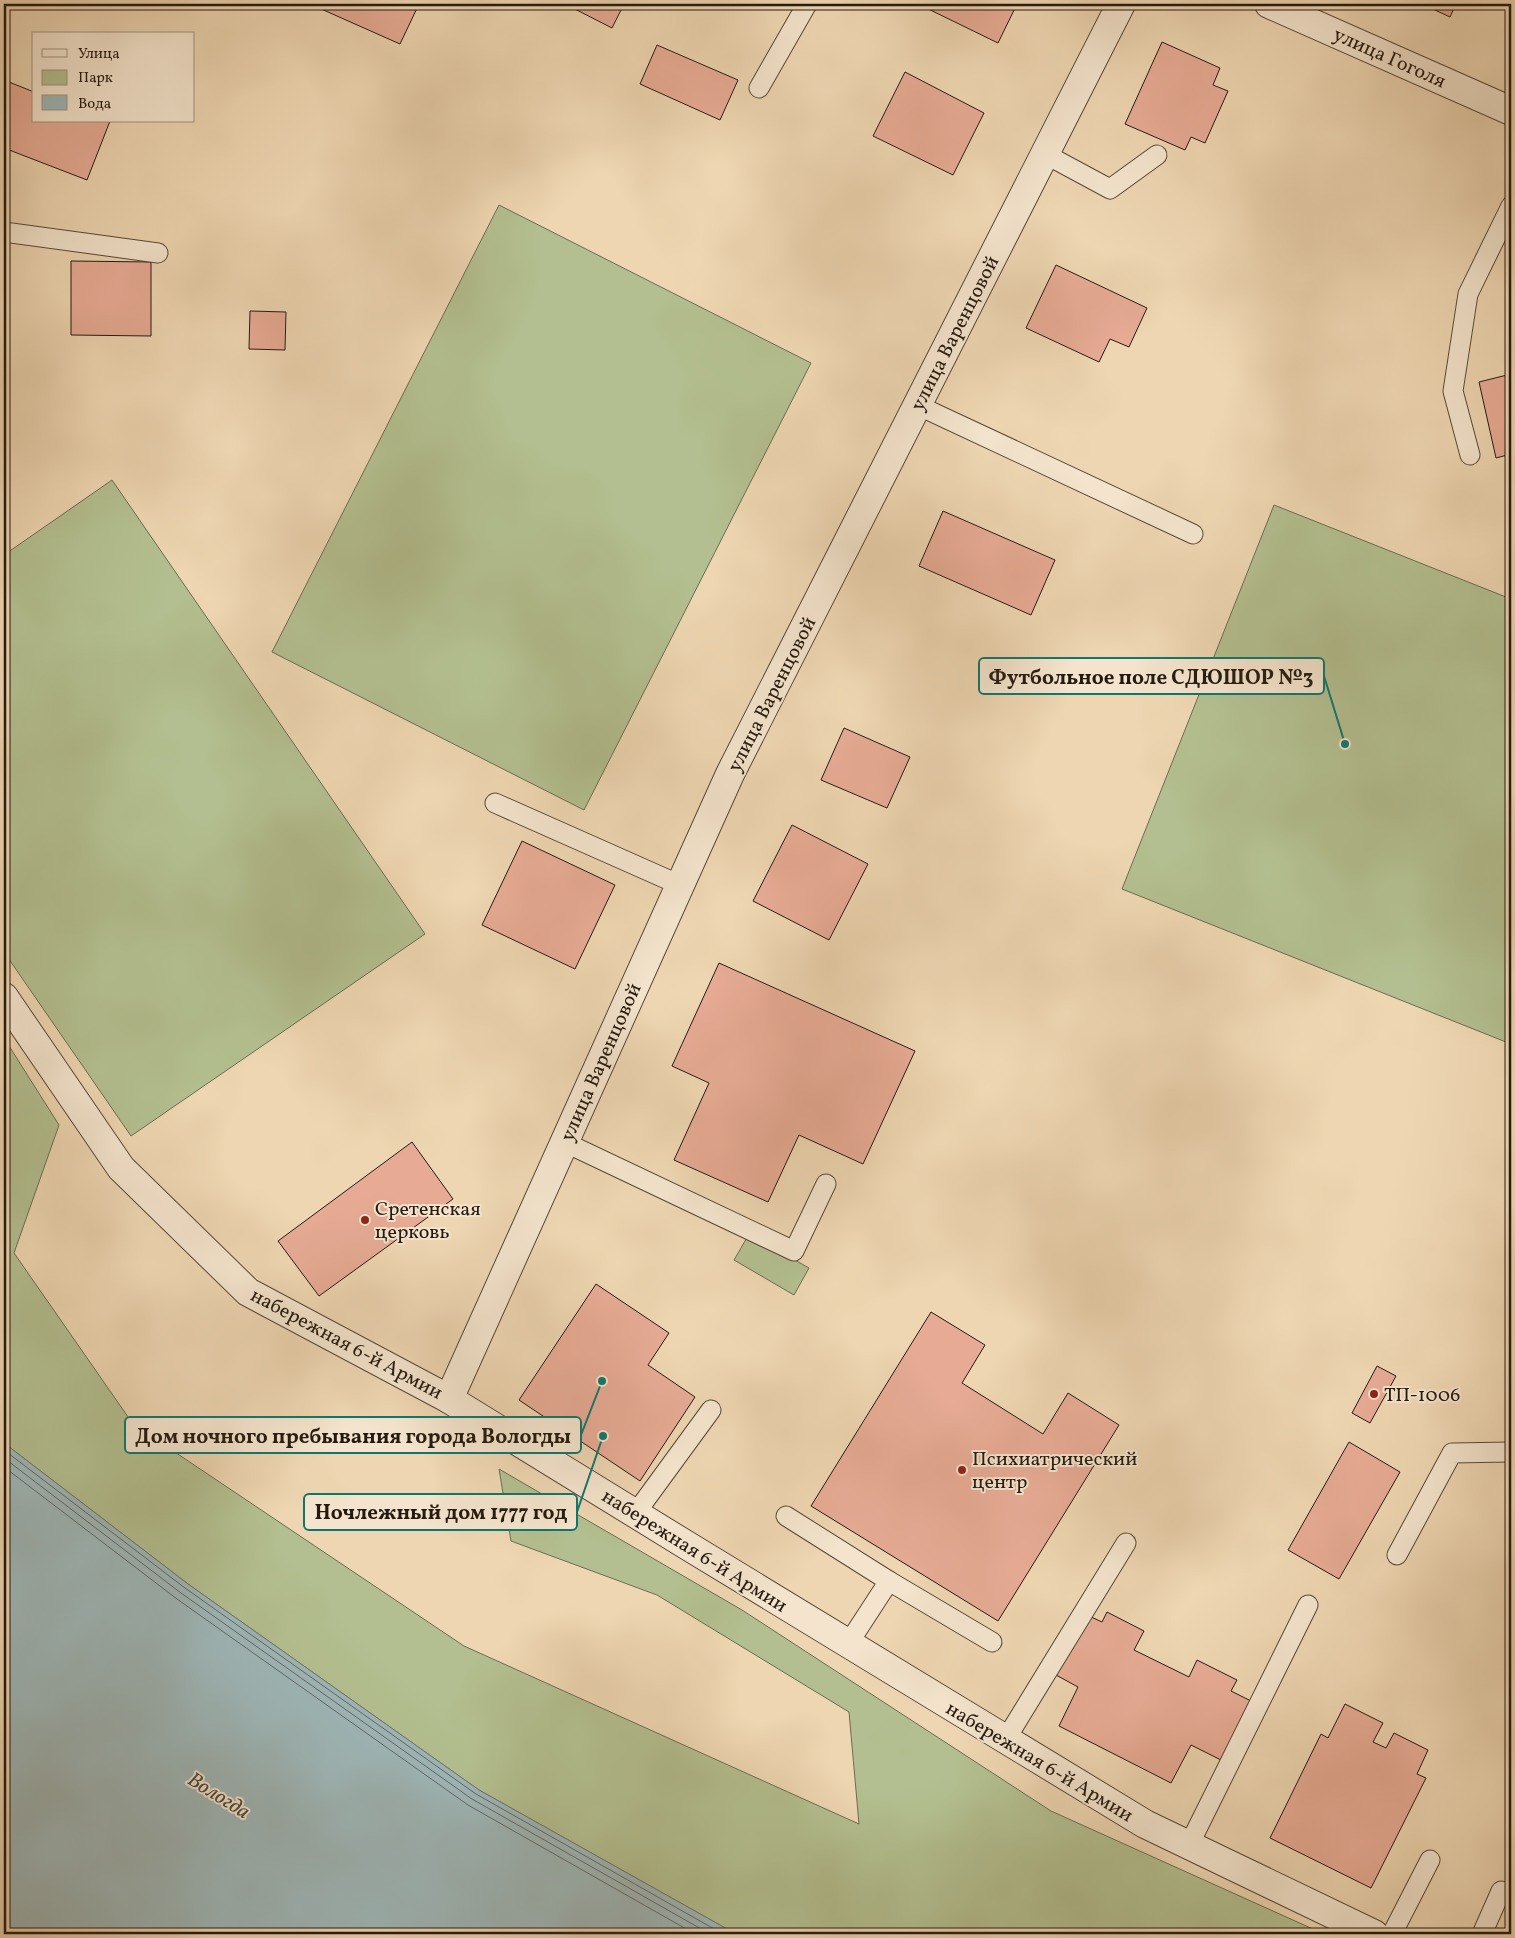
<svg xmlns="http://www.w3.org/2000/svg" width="1515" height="1938" font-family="Vollkorn,serif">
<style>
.green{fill:#b3bf90;stroke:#6c6c50}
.water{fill:#9eb6b7;stroke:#6e7874}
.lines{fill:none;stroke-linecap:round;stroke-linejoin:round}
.shore{stroke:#626864;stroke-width:1}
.building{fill:#e7ab95;stroke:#251a10}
.lane-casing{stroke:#574938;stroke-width:21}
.street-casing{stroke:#574938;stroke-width:30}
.lane{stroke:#f4e4cd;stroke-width:19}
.street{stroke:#f4e4cd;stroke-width:28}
.poi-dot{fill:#8f2418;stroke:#f4e4cd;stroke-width:2}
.labels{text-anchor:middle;stroke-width:4;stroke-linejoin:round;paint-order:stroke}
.street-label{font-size:20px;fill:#251a10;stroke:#f4e4cd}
.poi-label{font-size:20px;fill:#251a10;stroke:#f4e4cd;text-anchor:start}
.water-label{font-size:21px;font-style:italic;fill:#494942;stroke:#f4e4cd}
.leader{fill:none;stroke:#0f766e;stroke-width:2}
.callout-dot{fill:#0f766e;stroke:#f4e4cd;stroke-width:2}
.callout{fill:#f4e4cd;stroke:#0f766e;stroke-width:2}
.callout-label{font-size:21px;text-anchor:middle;font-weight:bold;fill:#251a10}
</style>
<rect width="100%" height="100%" fill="#eed6b2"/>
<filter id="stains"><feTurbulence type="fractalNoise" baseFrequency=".004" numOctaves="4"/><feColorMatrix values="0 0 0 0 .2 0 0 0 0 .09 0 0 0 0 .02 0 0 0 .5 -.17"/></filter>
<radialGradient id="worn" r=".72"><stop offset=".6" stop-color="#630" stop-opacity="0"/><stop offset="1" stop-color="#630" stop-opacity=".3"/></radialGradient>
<g class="green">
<polygon points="499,205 811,363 584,810 272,652"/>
<polygon points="112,480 425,934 131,1136 4,952 4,555"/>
<polygon points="1274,505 1511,599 1511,1044 1122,889"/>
<polygon points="4,1038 59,1125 14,1253 133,1424 464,1646 859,1824 849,1712 657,1595 511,1541 499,1469 742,1610 1051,1811 1324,1934 736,1934 479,1790 188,1584 4,1443"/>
<polygon points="749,1234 809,1268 794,1295 734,1260"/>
</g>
<polygon class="water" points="4,1443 188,1584 479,1790 736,1934 4,1934"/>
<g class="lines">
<g class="shore">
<polyline points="4,1450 185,1588 476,1794 723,1934"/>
<polyline points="4,1458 181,1593 472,1799 710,1934"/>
<polyline points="4,1467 177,1599 468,1805 695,1934"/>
</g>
</g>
<g class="building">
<polygon points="310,4 419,4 400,44"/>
<polygon points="565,4 624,4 612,28"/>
<polygon points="918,4 1017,4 998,43"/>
<polygon points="1422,4 1456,4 1450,17"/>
<polygon points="1162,42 1220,68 1213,85 1228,91 1205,143 1191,137 1185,150 1125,124"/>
<polygon points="657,45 738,80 720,120 640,84"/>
<polygon points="905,72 984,113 953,175 873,136"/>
<polygon points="4,80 34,92 34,121 110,121 87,180 4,148"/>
<polygon points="71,261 151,262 151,336 71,335"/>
<polygon points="1056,265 1147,308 1129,347 1110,339 1099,362 1026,328"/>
<polygon points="250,311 286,312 285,350 249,349"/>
<polygon points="1511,374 1511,454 1496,458 1479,382"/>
<polygon points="943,511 1055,560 1031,615 919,566"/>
<polygon points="844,728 910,757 887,808 821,780"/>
<polygon points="792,825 868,864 829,940 753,901"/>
<polygon points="522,841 615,885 575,969 482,925"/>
<polygon points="719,963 915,1051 863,1164 799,1135 768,1202 674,1160 709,1083 672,1066"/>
<polygon points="412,1142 453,1199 319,1296 278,1241"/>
<polygon points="596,1284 669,1333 648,1365 695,1397 640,1481 519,1400"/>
<polygon points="931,1312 985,1345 962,1383 1043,1434 1068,1393 1119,1425 998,1621 811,1506"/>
<polygon points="1377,1366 1396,1376 1370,1423 1352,1413"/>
<polygon points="1349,1442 1400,1472 1339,1579 1288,1550"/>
<polygon points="1107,1612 1144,1631 1134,1650 1189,1677 1197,1660 1237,1680 1231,1691 1251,1701 1221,1760 1191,1745 1171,1783 1059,1726 1078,1687 1056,1675 1087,1615 1102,1622"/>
<polygon points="1345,1704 1383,1723 1373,1742 1386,1748 1394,1733 1428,1750 1417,1774 1426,1778 1371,1888 1270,1838 1321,1734 1328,1738"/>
</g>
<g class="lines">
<g class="lane-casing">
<g id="lane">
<polyline points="759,88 807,4"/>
<polyline points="1045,154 1110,189 1157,155"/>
<polyline points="4,232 158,253"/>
<polyline points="917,405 1193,534"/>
<polyline points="1470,455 1453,391 1468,294 1511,206"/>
<polyline points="495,803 680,885"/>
<polyline points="564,1142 794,1251 826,1184"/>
<polyline points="635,1514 711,1410"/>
<polyline points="786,1516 889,1581 848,1644"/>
<polyline points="1397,1555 1452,1453 1511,1452"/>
<polyline points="889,1581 992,1642"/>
<polyline points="1006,1739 1126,1543"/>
<polyline points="1189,1845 1308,1605"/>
<polyline points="1392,1934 1430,1860"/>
<polyline points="1482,1934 1501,1891"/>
</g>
</g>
<g class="street-casing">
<g id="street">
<polyline points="1269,4 1511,111"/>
<polyline points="4,997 121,1168 248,1292 449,1399 688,1546 1145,1824 1374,1934"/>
<polyline points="449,1399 730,774 1121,4"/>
</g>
</g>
<use href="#lane" class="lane"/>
<use href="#street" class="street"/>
</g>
<g class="poi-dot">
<circle cx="365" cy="1220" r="5"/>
<circle cx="1374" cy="1394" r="5"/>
<circle cx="962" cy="1470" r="5"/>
</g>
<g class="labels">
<g class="street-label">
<text transform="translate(1390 57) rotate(24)" y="7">улица Гоголя</text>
<text transform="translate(954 333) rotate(-63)" y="7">улица Варенцовой</text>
<text transform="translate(771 694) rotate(-63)" y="7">улица Варенцовой</text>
<text transform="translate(600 1062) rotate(-66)" y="7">улица Варенцовой</text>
<text transform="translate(347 1343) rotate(28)" y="7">набережная 6-й Армии</text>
<text transform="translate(695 1550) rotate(32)" y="7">набережная 6-й Армии</text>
<text transform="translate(1040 1761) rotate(31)" y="7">набережная 6-й Армии</text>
</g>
<g class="poi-label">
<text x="375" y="1215">Сретенская<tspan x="375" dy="23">церковь</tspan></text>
<text x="1384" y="1401">ТП-1006</text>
<text x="972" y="1465">Психиатрический<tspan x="972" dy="23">центр</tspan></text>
</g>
<g class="water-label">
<text transform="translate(219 1795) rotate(32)" y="7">Вологда</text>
</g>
</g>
<path class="leader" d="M1345 744L1324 676M602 1381L581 1435M603 1436L577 1512"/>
<g class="callout-dot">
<circle cx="1345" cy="744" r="5"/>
<circle cx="602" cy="1381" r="5"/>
<circle cx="603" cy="1436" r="5"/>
</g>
<g class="callout">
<rect x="979" y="658" width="345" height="36" rx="5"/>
<rect x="125" y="1417" width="456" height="36" rx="5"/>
<rect x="304" y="1494" width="273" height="36" rx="5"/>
</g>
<g class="callout-label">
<text x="1151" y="684">Футбольное поле СДЮШОР №3</text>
<text x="353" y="1443">Дом ночного пребывания города Вологды</text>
<text x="441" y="1519">Ночлежный дом 1777 год</text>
</g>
<rect width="1515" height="1938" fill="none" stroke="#eed6b2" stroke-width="20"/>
<rect x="5" y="5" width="1505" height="1928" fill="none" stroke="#251a10" stroke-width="2.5"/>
<rect x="10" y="10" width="1495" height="1918" fill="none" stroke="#251a10"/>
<rect x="32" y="32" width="162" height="90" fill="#f4e4cd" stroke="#a19381"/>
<rect x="42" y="49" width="25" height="8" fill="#f4e4cd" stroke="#a19381"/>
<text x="78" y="58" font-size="15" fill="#251a10">Улица</text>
<rect x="42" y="70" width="25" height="15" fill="#b3bf90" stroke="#a19381"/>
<text x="78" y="82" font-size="15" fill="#251a10">Парк</text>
<rect x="42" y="95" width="25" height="15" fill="#9eb6b7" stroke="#a19381"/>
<text x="78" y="108" font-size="15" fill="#251a10">Вода</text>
<rect width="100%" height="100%" filter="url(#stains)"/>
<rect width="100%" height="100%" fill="url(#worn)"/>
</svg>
